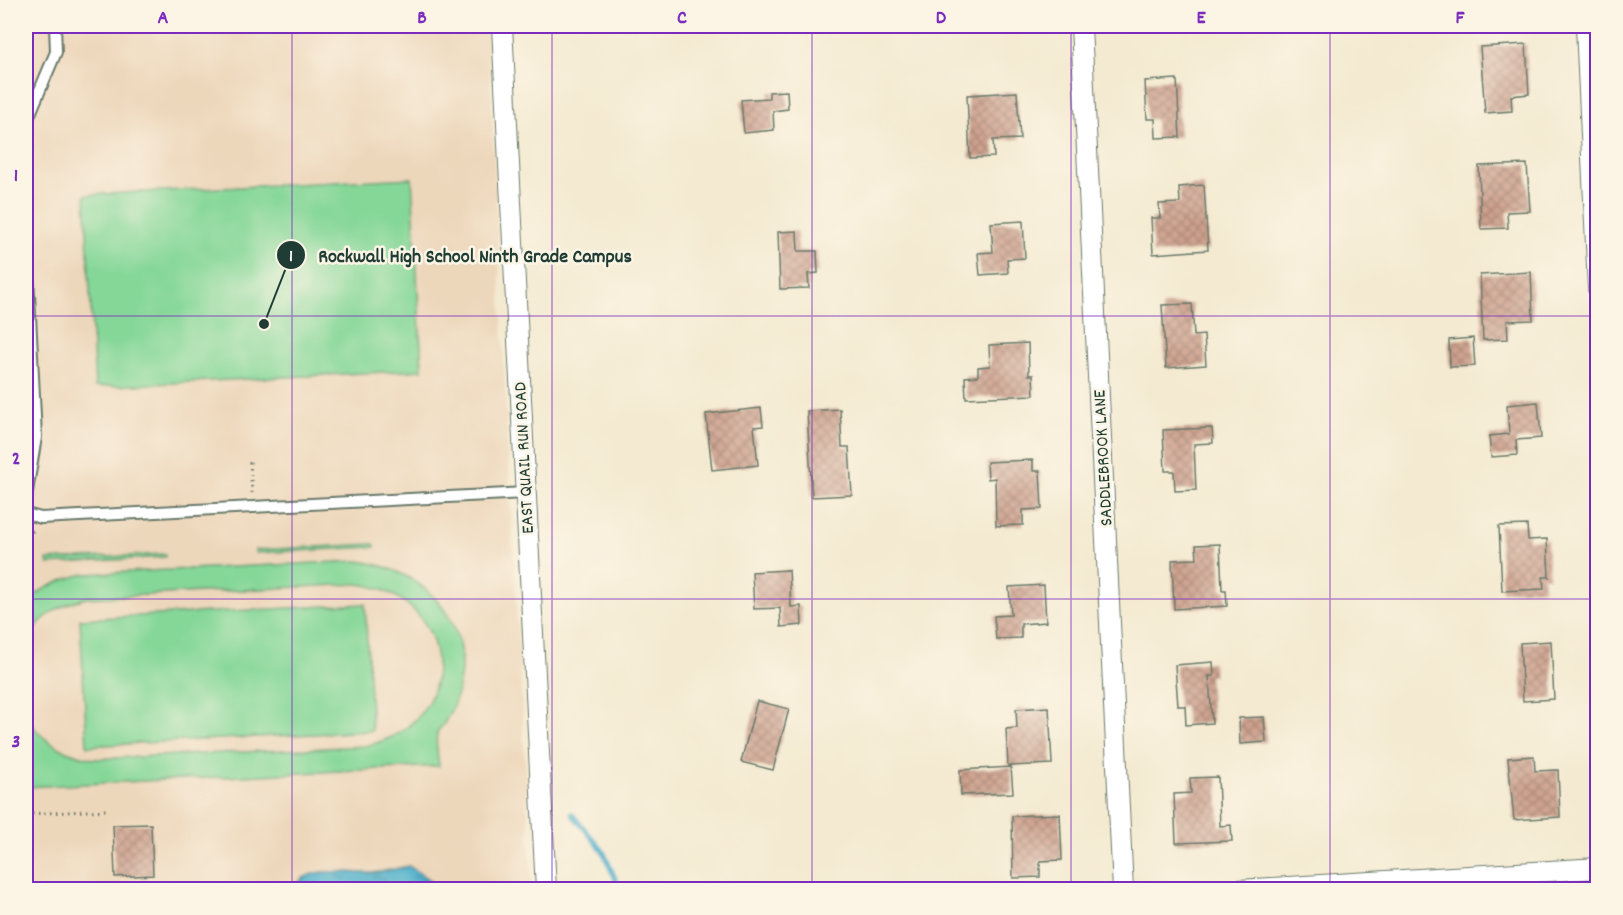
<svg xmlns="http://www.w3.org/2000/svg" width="1623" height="915" font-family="Dekko,sans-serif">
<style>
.built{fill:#edd7bb}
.grass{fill:#85d798;stroke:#528a66;stroke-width:1.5}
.water{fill:url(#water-ripples);stroke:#367680;stroke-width:1.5}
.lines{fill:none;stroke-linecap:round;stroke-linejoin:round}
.stream{stroke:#4caecb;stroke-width:5}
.building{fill:url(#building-cross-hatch)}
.service-casing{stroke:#6a7a6b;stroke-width:14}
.minor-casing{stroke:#6a7a6b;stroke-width:22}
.path{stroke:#6a7a6b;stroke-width:3;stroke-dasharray:1.5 4.5;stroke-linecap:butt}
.service{stroke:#fff;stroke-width:10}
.minor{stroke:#fff;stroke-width:20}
.grid{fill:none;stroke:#7b2cbf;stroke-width:1.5;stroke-opacity:0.55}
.labels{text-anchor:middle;stroke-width:5;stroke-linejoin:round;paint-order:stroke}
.street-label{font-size:18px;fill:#1f3d34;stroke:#fcf5e5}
.leader{fill:none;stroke:#1f3d34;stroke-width:2}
.callout-dot{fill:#1f3d34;stroke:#fcf5e5;stroke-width:2}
.mark-label{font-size:18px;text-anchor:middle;font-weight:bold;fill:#fff}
.callout-label{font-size:20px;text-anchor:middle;font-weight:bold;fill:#1f3d34;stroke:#fcf5e5;stroke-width:5;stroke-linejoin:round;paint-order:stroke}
.neatline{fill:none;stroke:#7b2cbf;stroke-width:2}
.grid-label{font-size:20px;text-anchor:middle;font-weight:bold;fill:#7b2cbf}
</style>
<defs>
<pattern id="water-ripples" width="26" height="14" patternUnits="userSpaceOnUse" patternTransform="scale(1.5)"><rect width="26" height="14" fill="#4caecb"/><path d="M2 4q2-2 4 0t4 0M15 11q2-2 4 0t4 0" fill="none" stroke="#3f8fa6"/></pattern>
<pattern id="building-cross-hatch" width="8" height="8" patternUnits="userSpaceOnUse" patternTransform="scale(1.5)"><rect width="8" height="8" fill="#cea18e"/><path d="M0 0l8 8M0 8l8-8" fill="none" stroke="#a78475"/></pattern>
</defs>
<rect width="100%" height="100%" fill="#fcf5e5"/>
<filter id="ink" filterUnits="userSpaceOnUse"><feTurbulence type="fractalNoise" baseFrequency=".0167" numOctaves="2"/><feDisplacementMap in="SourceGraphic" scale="12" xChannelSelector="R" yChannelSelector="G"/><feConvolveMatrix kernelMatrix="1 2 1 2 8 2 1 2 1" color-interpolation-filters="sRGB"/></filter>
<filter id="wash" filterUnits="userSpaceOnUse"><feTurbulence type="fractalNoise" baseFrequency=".008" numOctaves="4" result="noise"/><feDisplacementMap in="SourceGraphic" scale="24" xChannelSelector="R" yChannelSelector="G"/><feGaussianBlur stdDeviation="1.35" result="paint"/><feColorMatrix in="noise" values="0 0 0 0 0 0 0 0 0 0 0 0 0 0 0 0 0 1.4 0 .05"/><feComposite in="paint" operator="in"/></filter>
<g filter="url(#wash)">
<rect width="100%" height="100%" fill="#f4ead1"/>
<polygon class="built" points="26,26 488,26 511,509 532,889 26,889"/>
<g class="grass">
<polygon points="412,178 422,370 95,387 85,195"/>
<polygon points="374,544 375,547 256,553 255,550"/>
<polygon points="165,554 165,557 48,564 47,560"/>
<path d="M 358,561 C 417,568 470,614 460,679 C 458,694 453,709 445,722 C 443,726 438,729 437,733 C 435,743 438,756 439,766 L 26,787 L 26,716 C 41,742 64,753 94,759 L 365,746 C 465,725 459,598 358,584 L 86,598 C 59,605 39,617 26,642 L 26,602 C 43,587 62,579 85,574 Z"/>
<polygon points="365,604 372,731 87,746 80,619"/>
</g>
<path class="water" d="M 409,866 L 431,881 L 431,889 L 295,889 C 303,863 351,874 372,873 C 384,872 397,868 409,866 Z"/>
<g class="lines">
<polyline class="stream" points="572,814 603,851 620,890"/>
</g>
<g id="blocks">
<g class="building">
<polygon points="1526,44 1529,94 1511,96 1512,111 1485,113 1480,47"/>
<polygon points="1177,79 1180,137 1156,138 1155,119 1147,119 1145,81"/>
<polygon points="787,91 788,109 773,111 774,130 744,133 741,100 769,98 769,92"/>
<polygon points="1017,92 1020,139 993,140 994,157 970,158 967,95"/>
<polygon points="1527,164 1530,211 1507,212 1508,228 1481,229 1479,166"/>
<polygon points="1204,185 1208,250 1153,254 1151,218 1160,218 1159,204 1180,203 1179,187"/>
<polygon points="1023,221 1025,258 1007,259 1008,273 980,275 978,253 993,252 991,223"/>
<polygon points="797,231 798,251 817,251 818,273 808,274 809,288 780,289 778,232"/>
<polygon points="1531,272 1533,320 1507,321 1508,339 1483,340 1480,275"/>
<polygon points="1192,304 1194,336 1204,335 1206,365 1166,368 1162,305"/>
<polygon points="1473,338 1475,366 1450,367 1449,340"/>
<polygon points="1028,343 1029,375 1033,375 1034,395 966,398 965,377 978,376 978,367 990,366 989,345"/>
<polygon points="1538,402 1541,438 1516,440 1517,455 1491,457 1489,436 1509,434 1507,405"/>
<polygon points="761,408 763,426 754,427 758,465 712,470 706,414"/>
<polygon points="840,409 842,447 849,447 852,495 812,497 807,411"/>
<polygon points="1212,428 1213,443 1194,444 1196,490 1175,491 1174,471 1165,471 1163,430"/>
<polygon points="1033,460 1033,471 1040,471 1042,509 1023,510 1023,525 996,526 995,478 988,479 987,462"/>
<polygon points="1527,525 1528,540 1547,539 1549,577 1543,577 1544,589 1502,591 1499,526"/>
<polygon points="1220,544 1222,590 1226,590 1227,606 1174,609 1172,560 1197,559 1196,545"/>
<polygon points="789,570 791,607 801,606 802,625 781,627 780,608 754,609 752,572"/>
<polygon points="1044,585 1046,622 1021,624 1021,638 996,639 994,616 1011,615 1009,587"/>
<polygon points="1551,641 1554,699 1523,701 1520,643"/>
<polygon points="1213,662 1214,676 1209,676 1212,723 1186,725 1185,706 1178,706 1175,665"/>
<polygon points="757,701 789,709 773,770 741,762"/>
<polygon points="1049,707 1052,764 1008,766 1006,729 1017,728 1016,709"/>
<polygon points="1264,717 1266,742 1240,744 1239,718"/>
<polygon points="1534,756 1535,771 1558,770 1560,817 1514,820 1508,758"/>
<polygon points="1011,767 1013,793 961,795 960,770"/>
<polygon points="1218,777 1220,826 1231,825 1232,841 1176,843 1174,794 1191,793 1190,778"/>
<polygon points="1060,814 1062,860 1040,861 1040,877 1013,878 1012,816"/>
<polygon points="151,824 153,875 115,877 113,825"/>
</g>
</g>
</g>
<g filter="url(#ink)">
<use href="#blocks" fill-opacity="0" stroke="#6a7a6b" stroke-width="1.5"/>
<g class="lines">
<g class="service-casing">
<g id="service">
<polyline points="26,123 56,52 55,26"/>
<polyline points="26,233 36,437 26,498"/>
<polyline points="26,514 41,518 525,493"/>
</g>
</g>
<g class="minor-casing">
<g id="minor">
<polyline points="502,26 546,890"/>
<polyline points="1081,26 1123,890"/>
<polyline points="1586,26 1598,288"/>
<polyline points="1239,890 1598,868"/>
</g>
</g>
<g class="path">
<polyline points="250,462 252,493"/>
<polyline points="26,533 34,531"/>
<polyline points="26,814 106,810"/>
</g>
<use href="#service" class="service"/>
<use href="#minor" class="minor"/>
</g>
</g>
<path class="grid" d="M 292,26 L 292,890M 552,26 L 552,890M 812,26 L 812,890M 1071,26 L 1071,890M 1330,26 L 1330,890M 26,316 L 1598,316M 26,599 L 1598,599"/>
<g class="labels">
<g class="street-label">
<text transform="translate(523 458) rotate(-93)" y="6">EAST QUAIL RUN ROAD</text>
<text transform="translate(1102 458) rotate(-93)" y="6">SADDLEBROOK LANE</text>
</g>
</g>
<path class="leader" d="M264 324L291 255"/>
<g class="callout-dot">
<circle cx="264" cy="324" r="6"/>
<circle cx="291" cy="255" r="15"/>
</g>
<g class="mark-label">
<text x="291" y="261">1</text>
</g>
<g class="callout-label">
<text x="475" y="262">Rockwall High School Ninth Grade Campus</text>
</g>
<rect width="1623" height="915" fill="none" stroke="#fcf5e5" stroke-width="66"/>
<rect x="33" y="33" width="1557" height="849" class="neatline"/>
<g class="grid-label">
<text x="163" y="23">A</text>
<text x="422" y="23">B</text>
<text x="682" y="23">C</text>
<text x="941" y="23">D</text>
<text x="1201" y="23">E</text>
<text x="1460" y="23">F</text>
<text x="16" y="181">1</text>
<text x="16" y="464">2</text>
<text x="16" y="747">3</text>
</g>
</svg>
